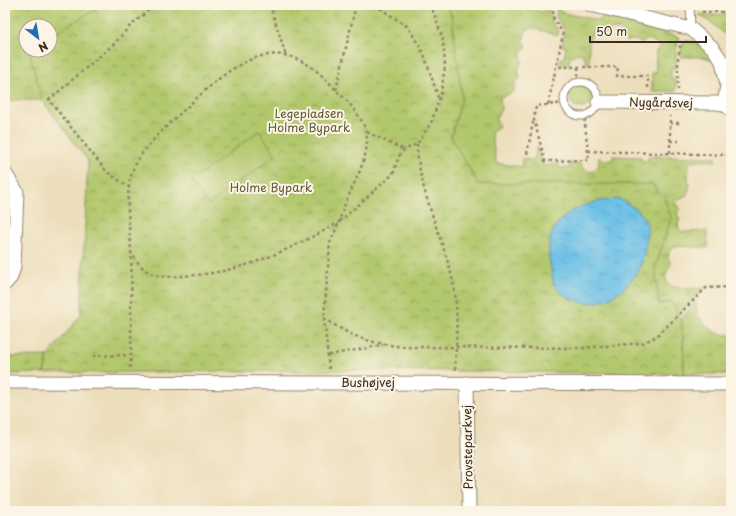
<svg xmlns="http://www.w3.org/2000/svg" width="736" height="516" font-family="'Playpen Sans',sans-serif">
<style>
.grass{fill:url(#grass-tufts);stroke:#767946;fill-rule:evenodd}
.park{fill:url(#park-crowns);stroke:#767946}
.pitch{fill:#b2c86d;stroke:#767946}
.water{fill:url(#water-ripples);stroke:#527582}
.lines{fill:none;stroke-linecap:round;stroke-linejoin:round}
.lane-casing{stroke:#94846c;stroke-width:9}
.street-casing{stroke:#94846c;stroke-width:15}
.path{stroke:#94846c;stroke-width:2.5;stroke-dasharray:3 3;stroke-linecap:butt}
.lane{stroke:#fff;stroke-width:7}
.street{stroke:#fff;stroke-width:13}
.labels{text-anchor:middle;stroke-width:4;stroke-linejoin:round;paint-order:stroke}
.street-label{font-size:12px;fill:#3b2a1e;stroke:#fcf5e5}
.park-label{font-size:12px;fill:#5f5936;stroke:#fcf5e5}
</style>
<defs>
<pattern id="grass-tufts" width="24" height="20" patternUnits="userSpaceOnUse"><rect width="24" height="20" fill="#b2c86d"/><path d="M3 7l-1-3M5 7V3M7 7l1-3M15 17l-1-3M17 17v-4M19 17l1-3" fill="none" stroke="#92a359"/></pattern>
<pattern id="park-crowns" width="20" height="18" patternUnits="userSpaceOnUse"><rect width="20" height="18" fill="#b2c86d"/><path d="M2 6a3 3 0 1 1 6 0M12 15a3 3 0 1 1 6 0" fill="none" stroke="#92a359"/></pattern>
<pattern id="water-ripples" width="26" height="14" patternUnits="userSpaceOnUse"><rect width="26" height="14" fill="#6ac0e7"/><path d="M2 4q2-2 4 0t4 0M15 11q2-2 4 0t4 0" fill="none" stroke="#589cbb"/></pattern>
</defs>
<rect width="100%" height="100%" fill="#fcf5e5"/>
<filter id="ink" filterUnits="userSpaceOnUse"><feTurbulence type="fractalNoise" baseFrequency=".025" numOctaves="2"/><feDisplacementMap in="SourceGraphic" scale="8" xChannelSelector="R" yChannelSelector="G"/><feConvolveMatrix kernelMatrix="1 2 1 2 8 2 1 2 1" color-interpolation-filters="sRGB"/></filter>
<filter id="wash" filterUnits="userSpaceOnUse"><feTurbulence type="fractalNoise" baseFrequency=".012" numOctaves="4" result="noise"/><feDisplacementMap in="SourceGraphic" scale="16" xChannelSelector="R" yChannelSelector="G"/><feGaussianBlur stdDeviation="0.9" result="paint"/><feColorMatrix in="noise" values="0 0 0 0 0 0 0 0 0 0 0 0 0 0 0 0 0 1.4 0 .05"/><feComposite in="paint" operator="in"/></filter>
<g filter="url(#wash)">
<rect width="100%" height="100%" fill="#ecdebb"/>
<g class="grass">
<path d="M 5,5 L 136,5 L 45,95 L 42,100 L 5,100 ZM 26,26 L 50,26 L 50,50 L 26,50 Z"/>
<path d="M 438,5 L 530,5 L 535,7 L 539,12 L 550,10 L 552,22 L 559,32 L 558,35 L 533,28 L 526,30 L 523,41 L 527,46 L 521,52 L 522,63 C 517,67 518,72 520,78 L 515,83 L 514,92 L 500,97 L 501,109 L 496,120 L 499,126 L 491,132 L 496,163 L 522,167 L 522,159 L 534,160 L 537,147 L 543,166 L 559,163 L 559,168 L 570,168 L 570,163 L 581,164 L 582,168 L 588,172 L 594,171 L 598,167 L 599,157 L 601,160 L 612,160 L 613,156 L 641,157 L 641,161 L 648,161 L 648,156 L 716,157 L 716,161 L 692,161 L 689,164 L 688,180 L 690,185 L 687,195 L 678,199 L 677,204 L 680,208 L 677,213 L 680,221 L 678,223 L 679,229 L 682,232 L 707,231 L 708,248 L 675,246 L 670,250 L 668,257 L 671,264 C 652,292 689,289 705,288 L 677,315 L 675,306 L 671,302 L 659,304 L 655,269 L 662,241 L 670,223 L 465,340 Z"/>
<path d="M 557,5 L 561,5 L 560,12 L 600,21 L 602,16 L 679,37 L 676,51 L 676,68 L 671,68 L 671,80 L 676,80 L 676,91 L 652,91 L 652,73 L 656,73 L 656,51 L 659,49 L 657,43 L 647,39 L 641,44 C 637,39 632,39 626,42 L 624,33 L 620,29 L 612,29 L 607,34 L 603,30 L 593,31 L 589,40 L 589,64 L 587,64 L 583,54 L 576,53 L 570,58 L 569,65 L 559,64 L 560,58 L 564,59 L 566,47 L 562,46 L 565,31 L 556,17 Z"/>
<polygon points="731,14 730,35 727,36 712,23 699,15"/>
<polygon points="684,40 703,44 714,61 704,57 680,57"/>
<circle cx="581" cy="97" r="11"/>
<path d="M 696,302 L 697,315 C 709,328 712,335 731,335 L 731,374 L 684,374 L 683,337 L 681,318 Z"/>
<polygon points="48,356 44,373 5,374 5,357"/>
</g>
<polygon class="park" points="103,5 447,5 452,17 462,98 451,137 478,184 652,184 665,199 671,218 655,269 659,304 670,302 675,306 677,315 681,318 683,337 684,374 390,370 44,373 48,356 81,315 88,161 42,100 29,50 50,50 50,36"/>
<polygon class="pitch" points="259,131 276,155 208,205 191,181"/>
<path class="water" d="M 620,199 L 639,211 L 648,226 C 646,240 645,260 637,273 C 624,291 605,306 581,302 C 571,300 559,294 554,284 C 552,278 551,270 550,263 C 541,217 582,200 620,199 Z"/>
</g>
<g filter="url(#ink)">
<g class="lines">
<g class="lane-casing">
<g id="lane">
<polyline points="690,5 691,29"/>
<circle cx="581" cy="99" r="17"/>
</g>
</g>
<g class="street-casing">
<g id="street">
<polyline points="591,5 691,29 712,47 722,61 727,85 724,104"/>
<polyline points="598,102 716,103 724,104 731,110"/>
<polyline points="5,173 17,192 14,267 11,277 5,284"/>
<polyline points="5,382 731,384"/>
<polyline points="467,383 469,511"/>
</g>
</g>
<g class="path">
<polyline points="270,5 286,56"/>
<polyline points="375,5 408,27 424,54 439,100"/>
<polyline points="554,5 553,17 563,34 556,67"/>
<polyline points="702,12 731,12"/>
<polyline points="578,67 578,82"/>
<polyline points="336,90 356,5"/>
<polyline points="678,90 678,58 681,41"/>
<polyline points="565,103 536,106 534,120 545,161 589,160 584,116"/>
<polyline points="548,105 556,67 618,67 617,76 648,76 648,89"/>
<polyline points="670,123 682,123"/>
<polyline points="367,132 404,150"/>
<polyline points="670,141 682,141"/>
<path d="M 417,144 C 418,190 443,237 453,282 C 459,310 456,341 455,370"/>
<polyline points="588,151 731,155"/>
<polyline points="670,153 670,116"/>
<polyline points="527,154 533,122"/>
<polyline points="130,188 107,172 49,100 115,43 129,27 155,5"/>
<path d="M 324,318 C 353,338 370,343 405,347 L 583,348 L 643,343 L 657,336 L 706,288 L 731,287"/>
<polyline points="329,355 383,345"/>
<polyline points="93,356 131,355"/>
<path d="M 130,368 C 132,353 131,337 131,322 C 131,299 132,275 131,252 C 130,225 123,193 134,167 C 145,145 167,126 184,110 C 212,84 254,40 297,59 C 312,65 324,77 335,89 C 348,102 366,119 367,139 C 368,165 345,196 339,222 L 329,228 C 280,254 240,273 183,276 C 172,277 157,278 147,271 C 140,267 136,259 131,253"/>
<polyline points="329,369 324,318 330,243 339,222 393,174 399,156 404,150 417,144 431,123 441,94 445,66 443,40 431,5"/>
</g>
<use href="#lane" class="lane"/>
<use href="#street" class="street"/>
</g>
</g>
<g class="labels">
<g class="street-label">
<text transform="translate(661 103) rotate(1)" y="4">Nygårdsvej</text>
<text x="368" y="387">Bushøjvej</text>
<text transform="translate(468 447) rotate(-91)" y="4">Provsteparkvej</text>
</g>
<g class="park-label">
<text x="309" y="118">Legepladsen<tspan x="309" dy="14">Holme Bypark</tspan></text>
<text x="271" y="192">Holme Bypark</text>
</g>
</g>
<rect width="736" height="516" fill="none" stroke="#fcf5e5" stroke-width="20"/>
<g transform="translate(38 38) rotate(149)"><circle r="19" fill="#fcf5e5" stroke="#afa495"/>
<path d="M0-3L7 15L0 10L-7 15Z" fill="#1f6fb2"/>
<text y="-6" font-size="11" font-weight="bold" text-anchor="middle" fill="#3b2a1e">N</text>
</g>
<path d="M590 36v6h116v-6" fill="none" stroke="#3b2a1e" stroke-width="2"/>
<text x="596" y="36" font-size="12" fill="#3b2a1e" stroke="#fcf5e5" stroke-width="3" paint-order="stroke">50 m</text>
</svg>
